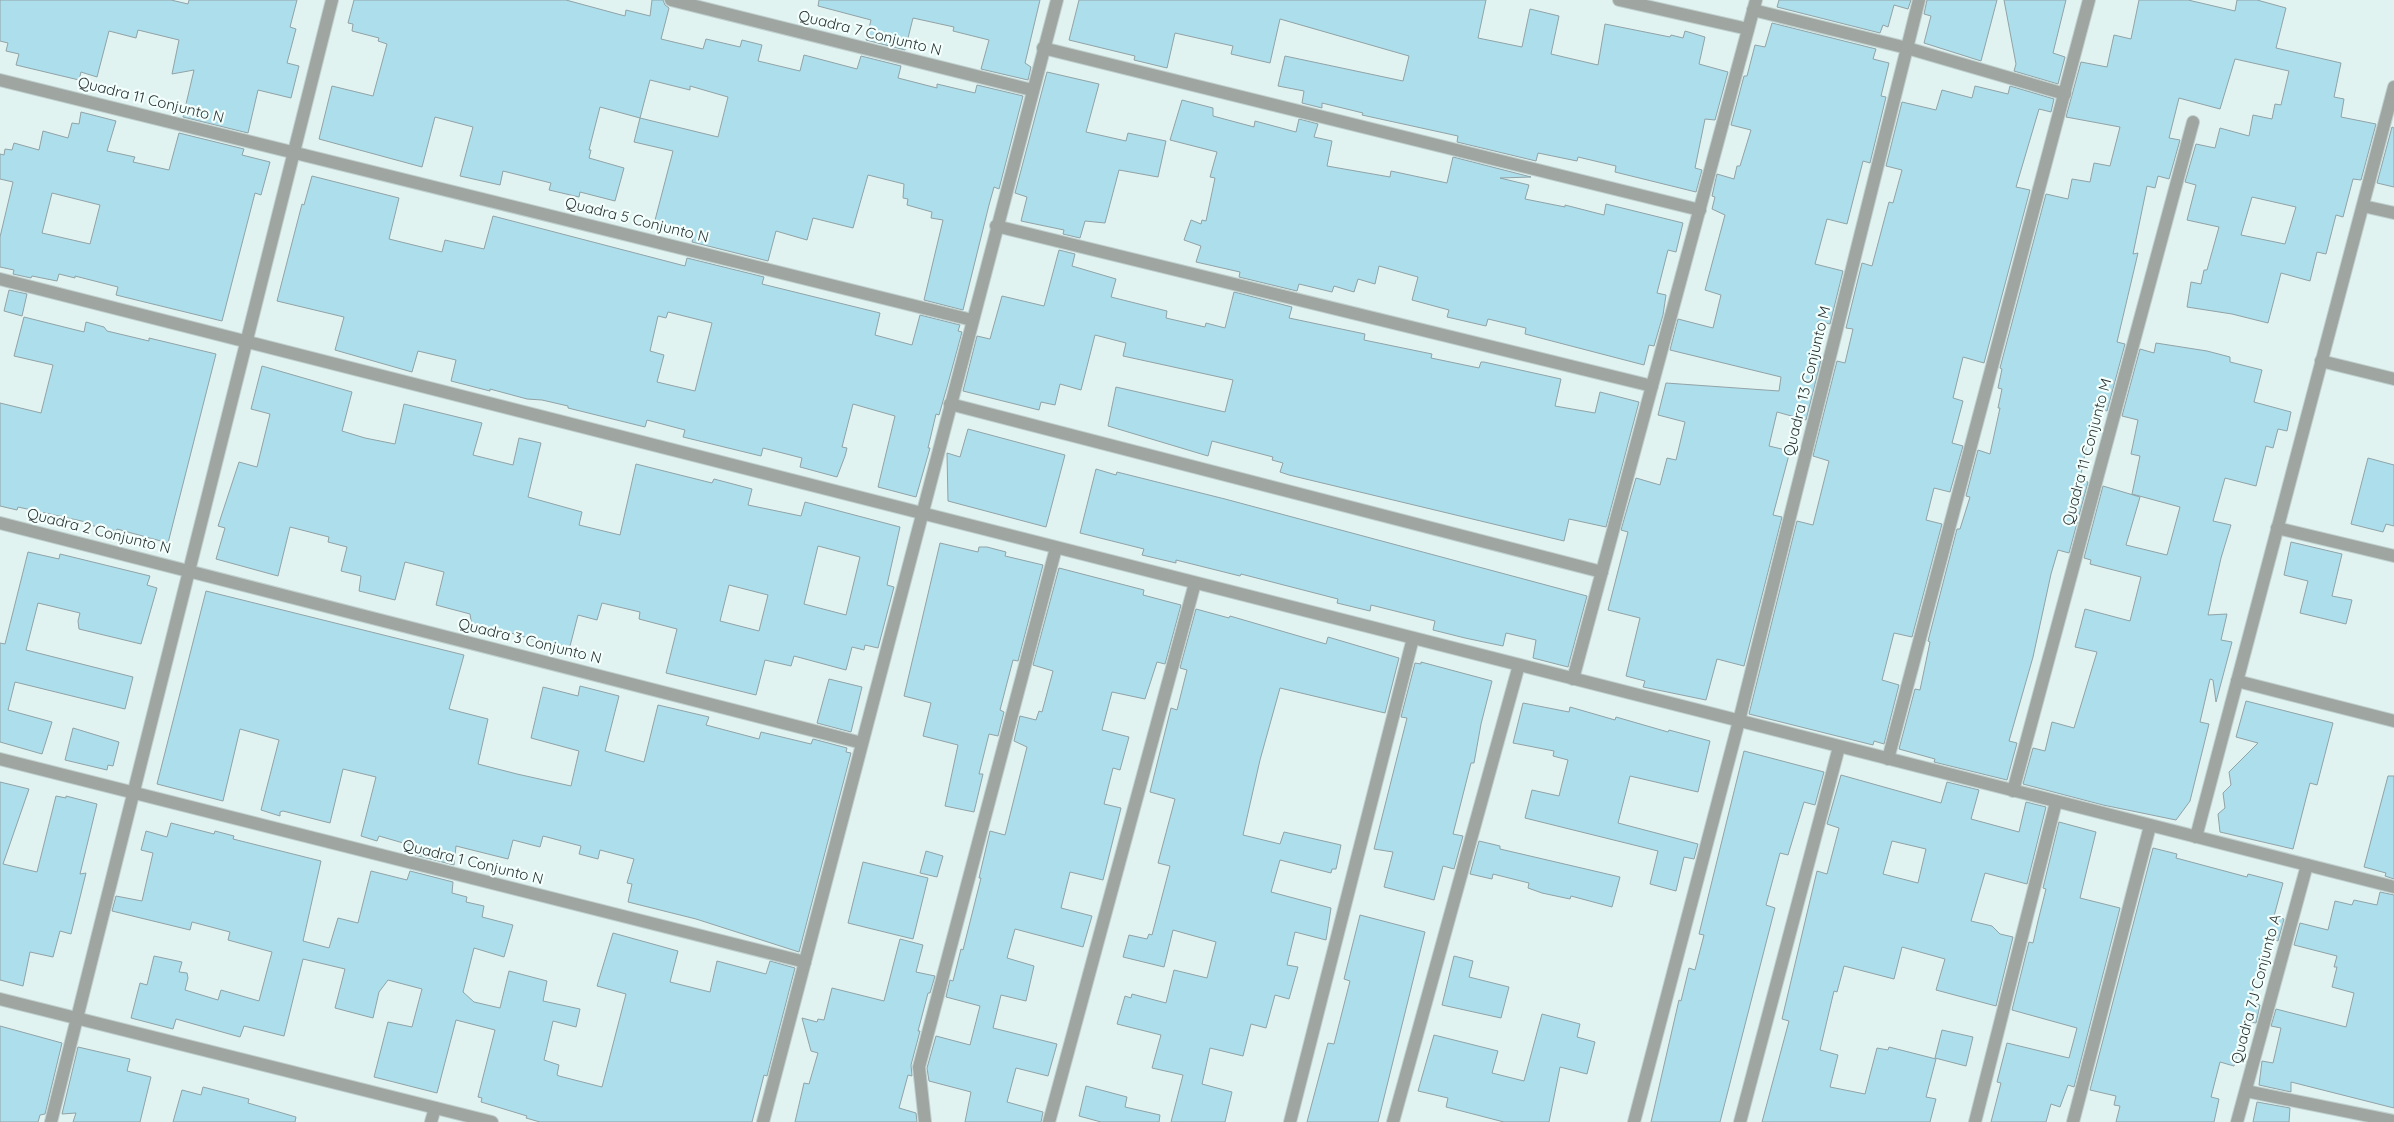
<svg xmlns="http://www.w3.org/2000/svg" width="2394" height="1122" font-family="Quicksand,sans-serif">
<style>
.building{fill:#acdeeb;stroke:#91a3a7;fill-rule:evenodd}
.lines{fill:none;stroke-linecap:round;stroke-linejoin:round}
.street-casing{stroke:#bfd0ce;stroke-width:14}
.street{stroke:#9fa5a1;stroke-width:12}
.labels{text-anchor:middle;stroke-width:4.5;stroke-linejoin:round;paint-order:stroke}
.street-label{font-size:15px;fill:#2a3231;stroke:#f3fffd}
</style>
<rect width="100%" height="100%" fill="#e0f3f1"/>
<g class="building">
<polygon points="0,0 171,0 188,4 189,0 297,0 290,27 296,29 287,63 299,66 291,98 258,90 248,133 183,117 194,70 172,74 179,40 138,30 136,38 109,31 97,77 81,72 79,80 16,65 19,54 6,51 8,43 0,41"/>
<polygon points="354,0 566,0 625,16 626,10 650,16 652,0 663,0 665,5 669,8 661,39 703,49 706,39 740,47 742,40 762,45 758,61 800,71 804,55 857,69 861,56 901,66 898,78 937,88 937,84 975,93 977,85 1023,96 999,189 994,187 989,205 963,310 924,300 943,220 931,218 932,212 907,205 908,199 903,198 904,184 868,175 853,228 813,218 807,240 776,231 768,261 692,242 694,234 654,224 673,151 634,142 640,118 718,137 728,97 690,86 690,90 650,80 640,118 600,107 589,150 591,150 589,158 624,168 615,201 580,192 579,197 549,190 551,183 503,171 500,185 460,176 473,127 435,117 422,167 319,139 332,86 373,96 387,44 378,41 379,38 352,31 353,24 348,23"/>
<polygon points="819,0 1040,0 1025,63 1031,67 1028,80 981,69 989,40 953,31 954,27 913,18 905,50 866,40 871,20 818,6"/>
<polygon points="1079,0 1486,0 1478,38 1522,47 1530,9 1559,16 1551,54 1598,65 1605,24 1670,37 1671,35 1683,38 1685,31 1705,37 1699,64 1728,72 1715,120 1705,119 1695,168 1702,170 1696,192 1615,172 1616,166 1578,157 1577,161 1538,153 1536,161 1457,142 1458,136 1362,115 1363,113 1322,103 1322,108 1302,103 1304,91 1278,86 1285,56 1403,81 1409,56 1280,19 1270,63 1231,54 1233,46 1175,33 1167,68 1134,60 1135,56 1069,40"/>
<polygon points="1779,0 1911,0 1908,9 1894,5 1888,27 1883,25 1880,33 1777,7"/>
<polygon points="1927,0 1997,0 1981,61 1924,43 1931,16 1924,14"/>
<polygon points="2004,0 2066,0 2053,53 2065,57 2058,84 2014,71 2016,64"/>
<path d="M 2139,0 L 2188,0 L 2235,11 L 2237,0 L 2257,0 L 2286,8 L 2276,48 L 2341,63 L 2334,97 L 2344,99 L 2341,117 L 2376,124 L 2361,180 L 2353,179 L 2343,217 L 2336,215 L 2326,254 L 2317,252 L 2310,281 L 2281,273 L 2268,323 L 2232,314 L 2187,307 L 2191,282 L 2201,284 L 2204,270 L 2207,270 L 2219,227 L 2187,220 L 2196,185 L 2185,182 L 2196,144 L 2215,148 L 2220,128 L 2249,136 L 2253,115 L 2272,119 L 2275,104 L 2281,105 L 2289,71 L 2235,59 L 2220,109 L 2179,98 L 2169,138 L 2180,140 L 2169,179 L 2158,176 L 2155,188 L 2147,186 L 2133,254 L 2138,253 L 2117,342 L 2125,344 L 2107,411 L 2094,408 L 2080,479 L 2088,482 L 2069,553 L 2058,550 L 2051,574 L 2033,657 L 2009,741 L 2017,743 L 2007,780 L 1934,762 L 1935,759 L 1899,749 L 1915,689 L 1920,690 L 1930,642 L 1928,641 L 1957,529 L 1960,529 L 1970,497 L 1966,496 L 1978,450 L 1990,454 L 2000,408 L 1998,408 L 2002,389 L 1998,388 L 2002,369 L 2000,368 L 2046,194 L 2068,199 L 2072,179 L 2090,182 L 2094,163 L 2110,166 L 2120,127 L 2066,117 L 2081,62 L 2107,67 L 2114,35 L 2131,39 ZM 2252,197 L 2296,207 L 2285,244 L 2241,235 Z"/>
<polygon points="1772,23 1876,49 1873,59 1889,63 1881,96 1886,97 1870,163 1863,161 1847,224 1827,219 1815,264 1843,271 1830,324 1818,321 1810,353 1822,356 1806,420 1777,412 1769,446 1790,451 1773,515 1782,517 1744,666 1717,659 1706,700 1643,687 1645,681 1626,676 1640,618 1608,610 1628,532 1621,530 1636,478 1660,485 1667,458 1676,460 1685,422 1658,415 1666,383 1779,391 1781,377 1670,350 1678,319 1713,328 1721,295 1705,290 1725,215 1712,209 1715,197 1712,196 1717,174 1734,179 1737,166 1740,166 1751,130 1731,125 1744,76 1747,76 1755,45 1765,47"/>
<polygon points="1047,72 1099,84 1086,132 1126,141 1128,133 1166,141 1158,177 1119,170 1105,223 1085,221 1080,238 1063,234 1064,230 1021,221 1027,197 1015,193"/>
<polygon points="1975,86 2008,94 2010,86 2054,99 2051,112 2039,109 2016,187 2030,190 1984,363 1963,357 1953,398 1963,401 1952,443 1963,446 1950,492 1934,488 1926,520 1942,524 1912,637 1894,633 1882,680 1899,685 1884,744 1874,741 1873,745 1749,714 1797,521 1813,525 1829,461 1813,456 1837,361 1845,363 1853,329 1846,328 1862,263 1872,266 1889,202 1893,203 1902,170 1886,166 1902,102 1936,110 1942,90 1972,98"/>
<polygon points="1182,100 1213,108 1213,116 1254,127 1255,121 1296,132 1299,119 1318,124 1314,137 1332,141 1327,166 1390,177 1391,171 1447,183 1453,157 1531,177 1500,178 1529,185 1525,199 1565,207 1565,205 1604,215 1606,204 1683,223 1676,252 1668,250 1657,293 1666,295 1663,315 1654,346 1649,345 1644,365 1525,334 1526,328 1488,319 1486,326 1447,317 1449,310 1412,300 1418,277 1379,266 1375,284 1358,279 1354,292 1334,286 1332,292 1299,284 1297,291 1239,277 1240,272 1196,262 1201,246 1184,240 1191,220 1201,224 1202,220 1206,221 1215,178 1210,177 1217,152 1170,140"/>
<path d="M 81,112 L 116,121 L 107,151 L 135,157 L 133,162 L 169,170 L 179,133 L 244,149 L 242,155 L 270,162 L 261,195 L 255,193 L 222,321 L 116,295 L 118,287 L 75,276 L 75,278 L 59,274 L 57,281 L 32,276 L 31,278 L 13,274 L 14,270 L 0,267 L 0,237 L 13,182 L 0,179 L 0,154 L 4,155 L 5,149 L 12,150 L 14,143 L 39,150 L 43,131 L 68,138 L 72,123 L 79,124 ZM 52,193 L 100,205 L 90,244 L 42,233 Z"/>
<polygon points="2392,127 2394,128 2394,187 2377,183"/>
<path d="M 312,176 L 399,198 L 389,239 L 442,252 L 445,240 L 484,249 L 493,216 L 685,266 L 687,258 L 764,277 L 762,284 L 880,313 L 875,335 L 912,345 L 920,315 L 960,325 L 958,331 L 962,332 L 947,387 L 939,415 L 936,414 L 928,448 L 930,448 L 916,497 L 878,487 L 895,416 L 853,404 L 842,447 L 847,448 L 845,456 L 837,477 L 800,467 L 802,458 L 763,448 L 761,456 L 683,437 L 685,430 L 647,420 L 645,427 L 568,408 L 568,406 L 542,400 L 527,399 L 490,389 L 490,391 L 451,381 L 456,360 L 418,351 L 412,372 L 335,350 L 344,317 L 277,301 L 302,204 L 304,205 ZM 668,312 L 712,323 L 695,391 L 657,382 L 664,355 L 650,351 L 658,316 L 666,318 Z"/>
<polygon points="1059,250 1075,254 1072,266 1116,279 1111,297 1167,311 1166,318 1205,327 1206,323 1225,328 1234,292 1292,307 1289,318 1365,334 1364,340 1432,354 1431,358 1479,368 1481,362 1484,362 1561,379 1555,406 1595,413 1600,392 1639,402 1606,527 1569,519 1564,541 1289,475 1280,472 1283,463 1272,460 1273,457 1212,441 1208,456 1108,426 1116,387 1225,412 1233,380 1123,356 1126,343 1095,335 1081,390 1060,384 1055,405 1041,402 1039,410 963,391 977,336 990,339 1002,296 1044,306"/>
<polygon points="9,290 27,294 22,316 4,311"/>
<polygon points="24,317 84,332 86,322 104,327 107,331 149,341 149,338 216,354 168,543 117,529 116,531 85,524 86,522 18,507 17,510 0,506 0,403 41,413 53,365 14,356"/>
<polygon points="2156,343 2207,351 2230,357 2230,362 2262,370 2254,402 2291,412 2287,431 2278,429 2273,448 2266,446 2256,486 2225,478 2213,521 2231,525 2221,558 2208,615 2227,614 2221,640 2232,642 2216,702 2213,680 2210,679 2200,722 2209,724 2190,801 2176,820 2103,805 2023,784 2033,748 2045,751 2052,722 2074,728 2097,652 2075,647 2085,609 2130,621 2141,577 2090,564 2091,560 2084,558 2103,486 2140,497 2126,545 2167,555 2180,507 2132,494 2140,456 2131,454 2138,420 2122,416 2140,349 2154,353"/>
<path d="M 262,366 L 352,392 L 342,431 L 365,438 L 395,444 L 404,404 L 482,423 L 473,455 L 513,465 L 519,438 L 541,443 L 528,497 L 582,512 L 579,525 L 620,535 L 636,464 L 712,483 L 714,479 L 752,489 L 748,505 L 801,516 L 805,502 L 900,527 L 887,585 L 894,587 L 878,648 L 865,645 L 864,650 L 852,647 L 846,670 L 794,656 L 791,666 L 765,660 L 756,695 L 666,673 L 677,629 L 639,619 L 640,612 L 602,603 L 597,620 L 578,615 L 569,650 L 511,633 L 510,636 L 472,626 L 470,614 L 436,605 L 444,572 L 405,562 L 395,600 L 359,591 L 361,576 L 341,571 L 347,547 L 328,542 L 329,537 L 290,527 L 278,576 L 216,559 L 225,528 L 218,526 L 239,462 L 257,467 L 270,414 L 251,409 ZM 818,546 L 860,557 L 846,615 L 804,604 ZM 729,585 L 768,595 L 759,631 L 720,621 Z"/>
<polygon points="968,429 1065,455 1046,527 948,501 947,453 960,457"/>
<polygon points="2368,458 2394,465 2394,526 2386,524 2383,532 2351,524"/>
<polygon points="1096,469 1116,475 1117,472 1225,499 1587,596 1568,667 1533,658 1536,640 1506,633 1503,646 1465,638 1433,630 1435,621 1371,605 1370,611 1337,603 1338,599 1241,574 1240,576 1176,560 1176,563 1142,555 1144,549 1080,533"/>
<polygon points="2291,542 2342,554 2332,596 2352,600 2346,624 2300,613 2308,581 2284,575"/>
<polygon points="940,543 978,552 979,547 987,547 1006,552 1005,556 1043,565 1018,661 1013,660 1000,710 1004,712 998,736 989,734 979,774 983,774 974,812 945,806 958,745 923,736 931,703 904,696"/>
<polygon points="28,552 59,559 60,554 150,576 147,585 157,588 141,644 79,629 78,621 80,613 38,603 26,650 133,677 125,709 15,682 8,710 52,722 42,754 0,742 0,643 5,644"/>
<polygon points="1059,568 1144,590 1143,595 1181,605 1165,664 1157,662 1145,699 1112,692 1102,730 1129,737 1120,770 1113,768 1104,804 1121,808 1103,880 1070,872 1061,908 1092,916 1083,947 1015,929 1007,958 1034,966 1026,1001 1001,995 993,1028 1057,1044 1048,1076 1016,1068 1007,1102 1043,1112 1041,1122 965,1122 971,1092 929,1081 927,1068 936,1036 970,1045 980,1006 946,997 950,980 953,981 961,949 963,950 981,878 979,878 990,831 1005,835 1027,747 1014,741 1020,716 1036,720 1039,711 1042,712 1053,671 1033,665"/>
<polygon points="206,591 464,655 449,709 488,719 478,764 517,774 571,786 579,751 531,738 543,687 578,696 580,686 619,696 605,751 644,762 658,705 709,717 706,725 759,739 761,732 811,744 813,739 847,748 846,752 851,753 799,952 696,919 628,902 632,884 627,883 634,859 600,850 598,859 579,854 581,846 543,836 540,847 513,840 508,859 456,846 454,865 415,855 417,847 379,836 377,841 361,836 376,777 343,769 330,823 283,811 280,812 280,816 261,810 279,740 240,729 223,801 157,784"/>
<polygon points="1196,609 1229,618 1230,616 1326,644 1328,637 1399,658 1385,713 1280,688 1260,760 1243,835 1280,844 1284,832 1341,845 1336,869 1332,869 1331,873 1280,860 1271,892 1331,908 1326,940 1295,932 1287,965 1298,967 1289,999 1275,995 1266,1028 1251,1024 1243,1056 1210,1048 1202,1084 1232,1092 1225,1122 1171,1122 1183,1075 1152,1068 1161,1035 1117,1024 1125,996 1131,998 1132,994 1166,1003 1174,970 1207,978 1216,942 1173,930 1164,967 1123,957 1129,935 1147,939 1149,934 1152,935 1170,866 1158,863 1175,799 1150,792 1171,708 1177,710 1187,670 1180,668"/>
<polygon points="1421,662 1492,681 1481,724 1474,763 1471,763 1453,834 1463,836 1454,869 1443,866 1434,900 1384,887 1393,852 1374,849 1407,718 1401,717 1415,663 1421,664"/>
<polygon points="829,679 862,687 851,732 817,723"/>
<polygon points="2246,701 2333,723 2317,785 2310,783 2293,849 2220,832 2218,814 2225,808 2223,793 2231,785 2229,772 2258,743 2236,737"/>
<polygon points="1523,703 1569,712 1570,707 1615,720 1616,717 1668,732 1669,730 1710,741 1698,792 1630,776 1618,823 1698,844 1694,859 1684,857 1676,891 1650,884 1658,851 1525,818 1532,790 1559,796 1568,760 1553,756 1554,751 1513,743"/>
<polygon points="73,728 119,742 113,766 108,765 107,770 65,760"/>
<polygon points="1744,751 1824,772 1815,805 1804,802 1788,855 1780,853 1766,905 1775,908 1720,1122 1651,1122 1679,1000 1681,1001 1689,968 1695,970 1704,935 1699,934"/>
<path d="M 1841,775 L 1941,803 L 1947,782 L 1979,790 L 1971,819 L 2019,832 L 2026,802 L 2046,807 L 2027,884 L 1985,873 L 1971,921 L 1992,926 L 2000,934 L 2013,937 L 1996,1006 L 1936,990 L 1945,959 L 1902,947 L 1894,979 L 1844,966 L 1837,992 L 1834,991 L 1820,1050 L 1838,1055 L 1830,1087 L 1865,1094 L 1877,1048 L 1888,1050 L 1889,1047 L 1936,1059 L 1926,1097 L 1936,1099 L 1930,1122 L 1762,1122 L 1789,1021 L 1782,1019 L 1817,871 L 1827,874 L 1839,828 L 1827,824 ZM 1892,841 L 1926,849 L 1918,883 L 1883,874 Z"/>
<polygon points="2388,776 2394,776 2394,879 2385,876 2386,873 2364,867"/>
<polygon points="0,782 29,789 3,864 37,872 56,796 66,798 66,796 97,804 80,874 86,873 71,934 60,931 53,957 30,952 23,986 0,980"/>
<polygon points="2059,822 2096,832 2080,898 2120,908 2074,1087 2068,1085 2060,1107 2051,1104 2046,1122 1991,1122 2001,1083 1997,1082 2007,1043 2069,1058 2077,1028 2012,1010 2029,942 2033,943 2038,921 2046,889 2043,888"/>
<polygon points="171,823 214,834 215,831 234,836 233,839 321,861 303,941 329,948 338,918 358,923 371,871 407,880 410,871 453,882 452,893 467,897 466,902 484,906 482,917 513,925 504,957 474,948 463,992 474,1002 500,1008 509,971 547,981 543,1001 580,1009 576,1027 553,1021 544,1060 559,1065 557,1075 559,1076 602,1087 626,994 597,986 613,933 678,951 670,982 710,992 717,961 766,974 770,961 795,968 767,1076 764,1075 752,1122 540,1122 526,1118 527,1116 481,1102 482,1098 478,1097 495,1030 456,1020 437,1093 374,1077 388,1022 412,1027 422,989 388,980 379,992 373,1018 335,1008 345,969 303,959 284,1036 244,1026 240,1037 176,1019 173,1029 131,1018 140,983 147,985 154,956 182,962 179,972 187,973 188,978 185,990 218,1000 221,990 259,1001 272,952 228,940 230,932 192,922 190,930 112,911 116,896 142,901 153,853 141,850 146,831 167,837"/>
<polygon points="1479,841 1500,846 1500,849 1620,877 1612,907 1571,896 1570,899 1542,893 1528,888 1529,883 1493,874 1492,879 1470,874"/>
<polygon points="2153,848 2177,854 2176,858 2247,877 2248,874 2283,883 2274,916 2284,919 2278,941 2266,937 2250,1002 2260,1005 2256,1023 2245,1021 2234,1066 2220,1062 2211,1097 2219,1099 2214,1122 2116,1122 2120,1106 2114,1105 2116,1096 2090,1090"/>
<polygon points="926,851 943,856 937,877 920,873"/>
<polygon points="863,862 928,878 913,939 848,923"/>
<polygon points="2380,892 2394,895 2394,1108 2291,1082 2291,1092 2259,1085 2262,1061 2273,1063 2281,1028 2271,1026 2276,1009 2346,1027 2354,993 2332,987 2337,967 2334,967 2337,956 2294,945 2300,923 2328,930 2335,901 2352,905 2354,900 2377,905"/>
<polygon points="1360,915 1425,932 1378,1122 1307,1122 1328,1043 1334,1044 1350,981 1344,979"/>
<polygon points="900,939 923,945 916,972 935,976 930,993 928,993 918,1031 920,1031 911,1065 912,1076 908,1075 899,1108 916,1113 917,1122 795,1122 804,1083 809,1084 818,1053 811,1051 802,1018 817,1022 818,1019 824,1020 832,988 884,1001"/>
<polygon points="1454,956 1473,961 1469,977 1509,987 1501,1018 1442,1005"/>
<polygon points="1542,1014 1580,1024 1577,1037 1595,1042 1587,1074 1560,1067 1549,1122 1504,1122 1446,1107 1448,1098 1418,1091 1434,1035 1498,1051 1492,1073 1524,1081"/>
<polygon points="0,1026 62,1043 45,1114 40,1115 38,1122 0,1122"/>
<polygon points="1942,1030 1973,1037 1966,1066 1935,1058"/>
<polygon points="78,1047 130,1059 127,1071 151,1077 140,1122 73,1122 76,1113 62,1114"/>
<polygon points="1086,1086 1127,1097 1125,1107 1160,1115 1159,1122 1101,1122 1079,1116"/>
<polygon points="203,1087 249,1099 248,1103 296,1117 295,1122 173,1122 182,1090 201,1095"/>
<polygon points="2257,1102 2290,1108 2289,1122 2253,1122"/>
</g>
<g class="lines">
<g class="street-casing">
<g id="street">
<polyline points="671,0 1032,90"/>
<polyline points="1619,0 1748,29"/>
<polyline points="1753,10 1907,48 2065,94"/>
<polyline points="1043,48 1700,210"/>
<polyline points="0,80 972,320"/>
<polyline points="2363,206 2394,213"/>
<polyline points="996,226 1652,386"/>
<polyline points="0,279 2394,887"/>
<polyline points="2321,361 2394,379"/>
<polyline points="950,404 1602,572"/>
<polyline points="0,523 862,743"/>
<polyline points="2277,528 2394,556"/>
<polyline points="1573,679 1756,0"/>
<polyline points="2237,681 2394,721"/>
<polyline points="0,759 805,962"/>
<polyline points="1888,759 2089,0"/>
<polyline points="2013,791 2193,122"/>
<polyline points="2196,837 2394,87"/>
<polyline points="0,999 492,1122"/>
<polyline points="2246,1091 2394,1121"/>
<polyline points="51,1122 332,0"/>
<polyline points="431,1122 435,1108"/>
<polyline points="763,1122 1057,0"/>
<polyline points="925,1122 919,1067 1056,548"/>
<polyline points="1049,1122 1195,583"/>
<polyline points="1290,1122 1413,638"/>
<polyline points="1393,1122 1519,665"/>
<polyline points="1634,1122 1739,721 1919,0"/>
<polyline points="1740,1122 1839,747"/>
<polyline points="1975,1122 2056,802"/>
<polyline points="2073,1122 2150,826"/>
<polyline points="2237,1122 2307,865"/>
</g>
</g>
<use href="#street" class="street"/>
</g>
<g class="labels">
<g class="street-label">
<text transform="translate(870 33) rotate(14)" y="5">Quadra 7 Conjunto N</text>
<text transform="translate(151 100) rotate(14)" y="5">Quadra 11 Conjunto N</text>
<text transform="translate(637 220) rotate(14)" y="5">Quadra 5 Conjunto N</text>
<text transform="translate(1807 381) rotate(-76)" y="5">Quadra 13 Conjunto M</text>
<text transform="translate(2087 452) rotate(-75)" y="5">Quadra 11 Conjunto M</text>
<text transform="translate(99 531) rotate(14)" y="5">Quadra 2 Conjunto N</text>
<text transform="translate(530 641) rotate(14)" y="5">Quadra 3 Conjunto N</text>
<text transform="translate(473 862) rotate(14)" y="5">Quadra 1 Conjunto N</text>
<text transform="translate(2256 989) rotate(-75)" y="5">Quadra 7J Conjunto A</text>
</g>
</g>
</svg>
